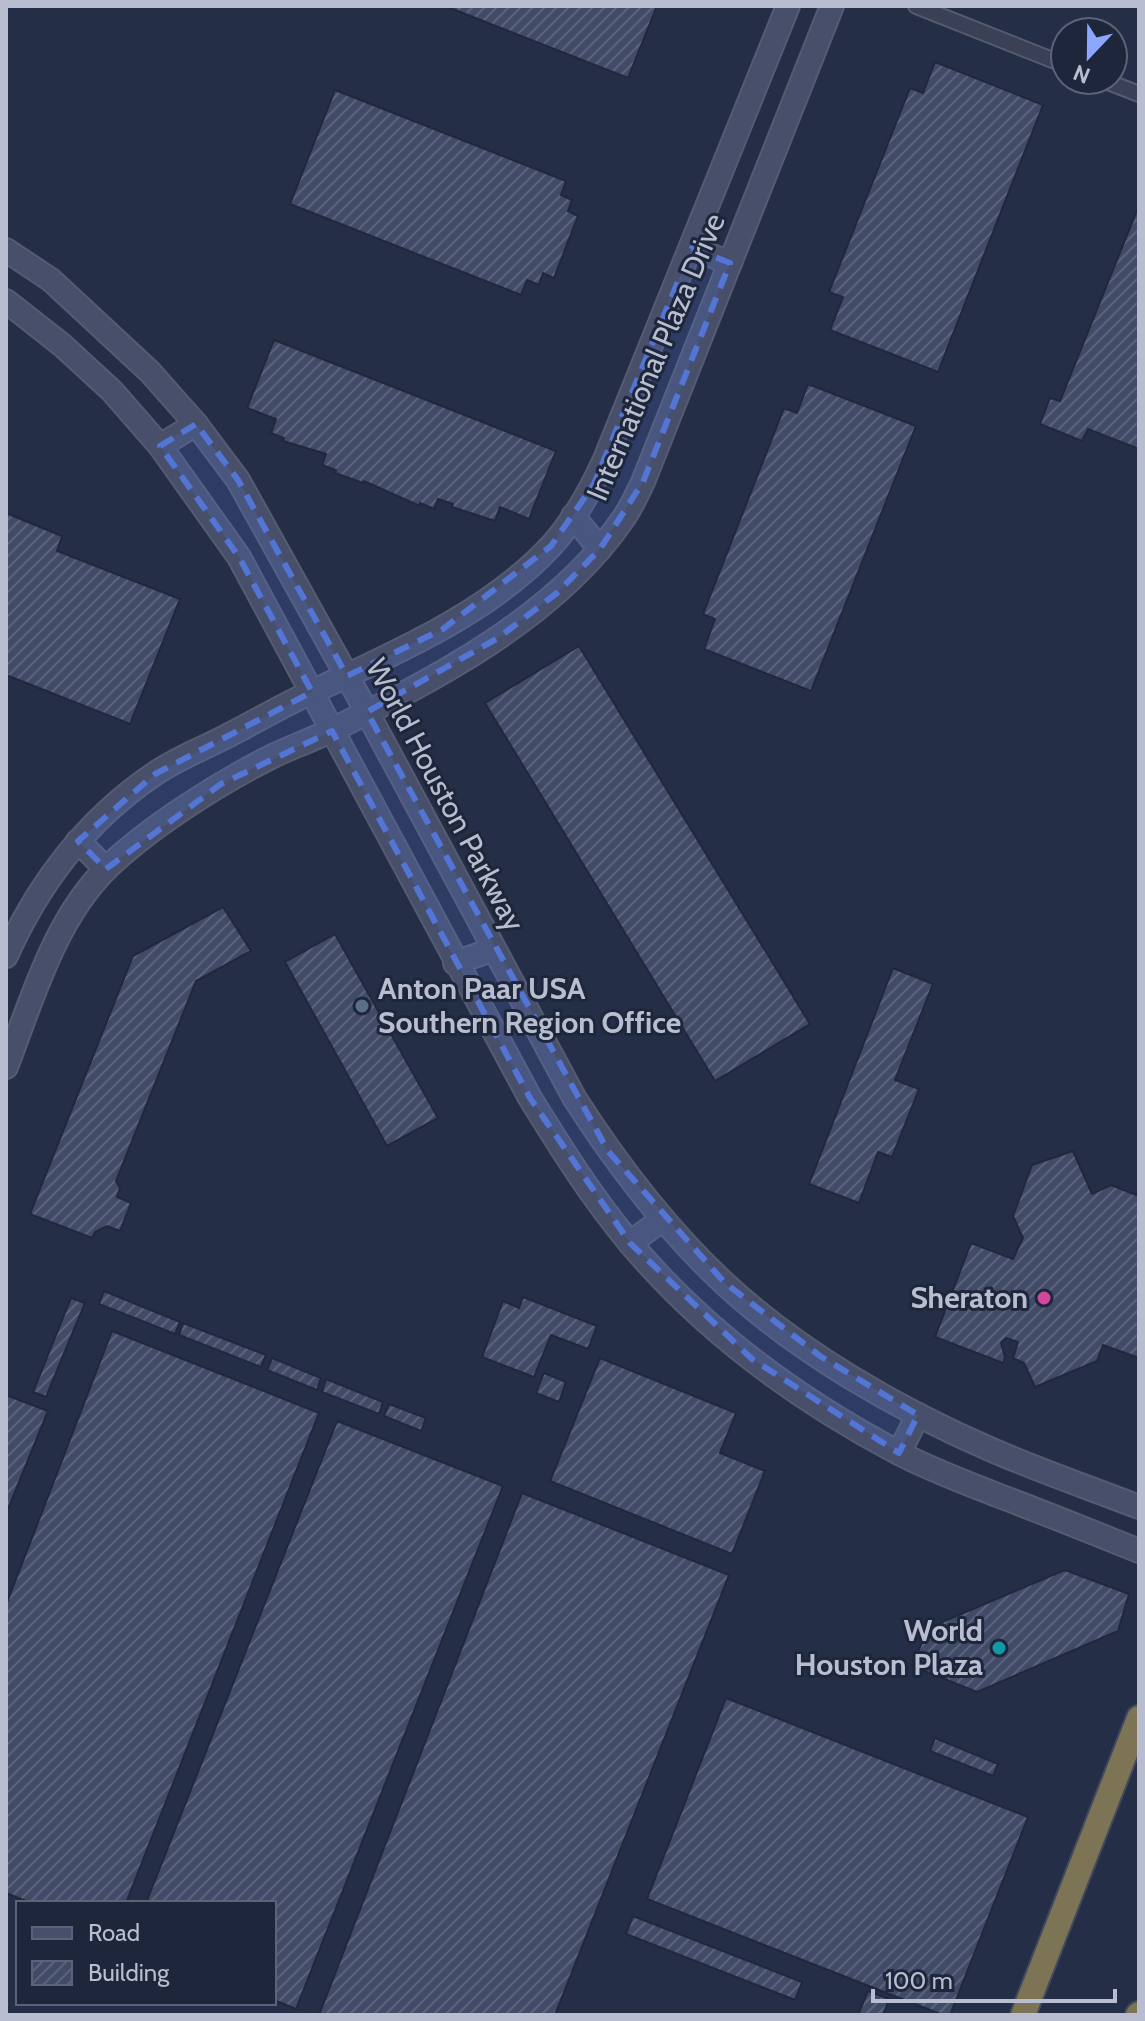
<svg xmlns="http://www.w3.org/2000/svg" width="1145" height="2021" font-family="Cabin,sans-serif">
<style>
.building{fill:url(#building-hatch);stroke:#20283e;stroke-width:2}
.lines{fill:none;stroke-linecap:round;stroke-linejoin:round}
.street-casing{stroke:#555c71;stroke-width:18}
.secondary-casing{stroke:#555c71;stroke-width:26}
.highway-casing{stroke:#41495e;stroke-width:28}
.street{stroke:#3a4156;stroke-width:14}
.secondary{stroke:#474f6a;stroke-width:22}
.highway{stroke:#7d7456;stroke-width:24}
.marked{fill:#5375d5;fill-opacity:0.2;stroke:#5375d5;stroke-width:6;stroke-dasharray:16 10;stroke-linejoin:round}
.service-dot{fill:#5c6f8a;stroke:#1e263c;stroke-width:3}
.hotel-dot{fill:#d1479c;stroke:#1e263c;stroke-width:3}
.culture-dot{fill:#0f9aa8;stroke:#1e263c;stroke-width:3}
.labels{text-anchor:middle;stroke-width:6;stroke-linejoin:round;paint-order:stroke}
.street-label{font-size:30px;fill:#b8bdcf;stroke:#1e263c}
.poi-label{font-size:30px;font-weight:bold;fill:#b8bdcf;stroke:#1e263c;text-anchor:end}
</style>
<defs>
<pattern id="building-hatch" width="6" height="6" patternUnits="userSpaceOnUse" patternTransform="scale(2)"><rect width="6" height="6" fill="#414b67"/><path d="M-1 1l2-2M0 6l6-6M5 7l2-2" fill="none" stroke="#5a637c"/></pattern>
</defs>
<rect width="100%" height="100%" fill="#252e47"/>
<g class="building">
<polygon points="445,6 657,6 628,78"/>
<polygon points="935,62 1043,105 938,372 830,330 843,297 829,292 910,88 923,93"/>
<polygon points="335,90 566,181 561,195 572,200 568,211 578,216 554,278 543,273 539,285 527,280 521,295 290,204"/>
<polygon points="1138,208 1139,208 1139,449 1088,429 1082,441 1040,424 1050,398 1060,401"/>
<polygon points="274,340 556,451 529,519 500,507 495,521 452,507 453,504 438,499 434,509 420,503 420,506 364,481 363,483 335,473 336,470 322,465 326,454 283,441 284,438 271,433 276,419 247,408"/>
<polygon points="808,384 916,426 811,691 704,649 715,619 703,614 784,408 797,413"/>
<polygon points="6,513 62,536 57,551 180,599 130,724 6,675"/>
<polygon points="579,646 810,1024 715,1081 485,703"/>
<polygon points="223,907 251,951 196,981 116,1181 120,1188 117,1197 131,1203 120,1231 107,1226 95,1232 92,1238 30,1214 133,956"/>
<polygon points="335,934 438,1118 387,1146 285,962"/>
<polygon points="893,968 933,984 895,1080 919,1089 892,1157 878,1152 859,1203 809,1184"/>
<polygon points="1073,1151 1092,1194 1111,1185 1139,1196 1139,1358 1103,1345 1097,1361 1035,1387 1024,1363 1013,1358 1018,1342 1006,1338 1001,1343 1005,1357 1003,1363 935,1337 971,1243 1013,1259 1023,1238 1013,1216 1032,1165"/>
<polygon points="104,1291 180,1322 175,1334 99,1304"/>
<polygon points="523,1297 597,1326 588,1349 551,1335 534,1377 482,1357 503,1301 519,1308"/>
<polygon points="71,1298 85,1303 46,1397 33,1392"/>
<polygon points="183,1323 266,1355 261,1367 179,1335"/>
<polygon points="112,1331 319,1413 126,1903 31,1903 6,1893 6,1605"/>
<polygon points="272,1358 321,1378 317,1390 267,1370"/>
<polygon points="600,1358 736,1413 720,1453 765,1471 732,1554 550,1481"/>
<polygon points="544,1373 566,1382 559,1402 536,1393"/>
<polygon points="326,1379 383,1402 379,1414 322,1392"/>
<polygon points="6,1395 48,1411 6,1514"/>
<polygon points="389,1404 426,1418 421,1431 384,1416"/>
<polygon points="337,1421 503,1486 296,2009 274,2000 274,1903 146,1903"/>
<polygon points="522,1493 729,1575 555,2015 319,2015"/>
<polygon points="1065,1570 1129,1594 1118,1631 977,1692 912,1666 928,1628"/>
<polygon points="726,1698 1028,1817 950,2015 943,2015 647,1899"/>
<polygon points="935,1738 998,1764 993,1776 930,1751"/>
<polygon points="633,1916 802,1982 795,2000 626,1934"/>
<polygon points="868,1991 889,1999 883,2015 858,2015"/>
</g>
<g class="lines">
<g class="street-casing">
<g id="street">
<polyline points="916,6 1065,65"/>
<polyline points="1103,80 1139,94"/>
</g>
</g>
<g class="secondary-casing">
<g id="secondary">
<polyline points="692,248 730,263"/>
<path d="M 6,250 L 51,280 L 150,372 L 196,424 L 238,480 L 367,712 L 575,1099 C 618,1166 666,1229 724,1283 C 798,1352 899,1410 992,1450 C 1040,1471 1090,1488 1139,1507"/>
<path d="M 6,301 L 62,345 L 112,391 L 160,446 L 239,557 L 530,1098 C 561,1148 592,1198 630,1243 C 703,1330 797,1399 897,1452 C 929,1469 964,1482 997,1495 C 1045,1513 1092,1532 1139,1551"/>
<polyline points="160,446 196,424"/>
<polyline points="573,516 600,549"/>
<polyline points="78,841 106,869"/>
<path d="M 6,956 C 38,884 87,820 153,775 C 174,760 200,750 223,738 C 253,723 283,705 314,691 C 395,653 489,613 551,546 C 574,521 591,490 605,459 L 788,6"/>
<polyline points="455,963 494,949"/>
<path d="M 6,1067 C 32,1000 54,921 106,869 C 148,828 219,783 271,757 C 291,747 312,740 332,730 C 436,679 556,617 623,519 C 631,508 637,494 643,482 L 832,6"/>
<polyline points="630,1243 663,1219"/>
<polyline points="899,1453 918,1415"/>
</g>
</g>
<g class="highway-casing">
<g id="highway">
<polyline points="1023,2015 1139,1718"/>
<polyline points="1138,2015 1139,2014"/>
</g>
</g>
<use href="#street" class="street"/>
<use href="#secondary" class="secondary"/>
<use href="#highway" class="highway"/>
</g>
<path class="marked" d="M 692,248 L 730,263 L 643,482 L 600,549 L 557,593 L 498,638 L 367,712 L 608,1151 L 725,1283 L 820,1356 L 918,1415 L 899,1453 L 752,1359 L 630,1243 L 530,1098 L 332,731 L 221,784 L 106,869 L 78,841 L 155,774 L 312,692 L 239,557 L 160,446 L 196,424 L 238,480 L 347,676 L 443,629 L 551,546 L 594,484 Z"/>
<circle class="service-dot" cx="362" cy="1006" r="8"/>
<circle class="hotel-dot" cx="1044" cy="1298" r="8"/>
<circle class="culture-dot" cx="999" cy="1648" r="8"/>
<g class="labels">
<g class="street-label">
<text transform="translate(656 357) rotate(-67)" y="10">International Plaza Drive</text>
<text transform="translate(445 795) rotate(62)" y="10">World Houston Parkway</text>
</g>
<g class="poi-label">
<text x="378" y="999" text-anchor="start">Anton Paar USA<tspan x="378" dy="34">Southern Region Office</tspan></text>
<text x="1028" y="1308">Sheraton</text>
<text x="983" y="1641">World<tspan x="983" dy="34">Houston Plaza</tspan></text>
</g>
</g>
<rect width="1145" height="2021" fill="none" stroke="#b8bdcf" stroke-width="16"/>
<rect x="16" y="1901" width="260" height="104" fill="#1e263c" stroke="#5c6277" stroke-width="2"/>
<rect x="32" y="1927" width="40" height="12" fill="#474f6a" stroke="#5c6277" stroke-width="2"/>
<text x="88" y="1941" font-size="24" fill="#b8bdcf">Road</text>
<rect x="32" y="1961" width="40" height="24" fill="url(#building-hatch)" stroke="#5c6277" stroke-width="2"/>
<text x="88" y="1981" font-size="24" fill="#b8bdcf">Building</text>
<g transform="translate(1089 56) rotate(202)"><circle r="38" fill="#1e263c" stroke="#5c6277" stroke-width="2"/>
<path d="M0-6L14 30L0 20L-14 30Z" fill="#8da7ff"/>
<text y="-12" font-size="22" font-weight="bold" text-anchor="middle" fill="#b8bdcf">N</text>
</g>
<path d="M873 1989v12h242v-12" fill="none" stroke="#b8bdcf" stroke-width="4"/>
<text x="885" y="1989" font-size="24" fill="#b8bdcf" stroke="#1e263c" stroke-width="6" paint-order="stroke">100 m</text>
</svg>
